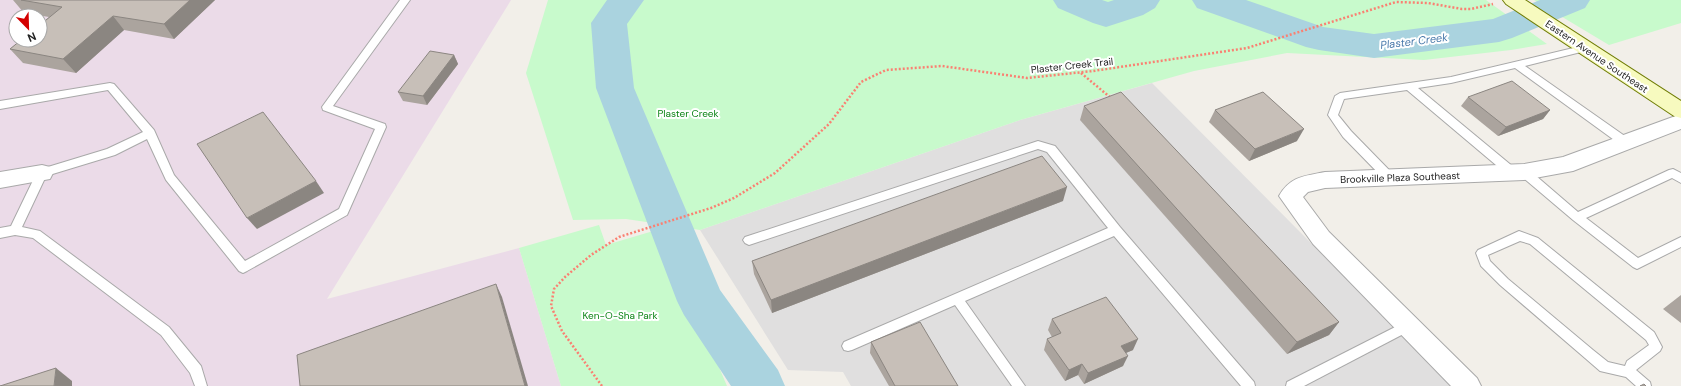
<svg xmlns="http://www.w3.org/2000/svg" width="1681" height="386" font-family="'DM Sans',sans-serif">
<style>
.residential{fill:#e0dfdf}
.industrial{fill:#ebdbe8;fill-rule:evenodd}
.park{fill:#c8facc}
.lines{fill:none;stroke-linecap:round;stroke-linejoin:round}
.river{fill:#aad3df;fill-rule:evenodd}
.lane-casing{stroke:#a9a9a9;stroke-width:2}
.street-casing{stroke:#a9a9a9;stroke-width:2}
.secondary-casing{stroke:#707d05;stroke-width:2}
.path{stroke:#fa8072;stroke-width:2.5;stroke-dasharray:2 2;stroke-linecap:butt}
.lane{fill:#fff;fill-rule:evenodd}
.street{fill:#fff;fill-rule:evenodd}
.secondary{fill:#f7fabf;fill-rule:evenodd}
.wall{fill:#aba49e}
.shaded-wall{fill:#8b8681}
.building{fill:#c7bfb8;stroke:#8b8681}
.labels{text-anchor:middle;stroke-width:4;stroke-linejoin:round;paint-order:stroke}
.street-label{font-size:10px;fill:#222;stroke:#fff}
.park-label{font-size:10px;fill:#0c8416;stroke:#fff}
.water-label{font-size:11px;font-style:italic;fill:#4a7aab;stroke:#fff}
</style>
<rect width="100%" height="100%" fill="#f2efe9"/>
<polygon class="residential" points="1152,83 1453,386 851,386 843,372 788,370 700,230 1020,120"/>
<path class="industrial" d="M 0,0 L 511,0 L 327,299 L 519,248 L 561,386 L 0,386 ZM 16,16 L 40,16 L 40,40 L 16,40 Z"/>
<g class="park">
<polygon points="548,0 1486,0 1547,44 1511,50 1424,60 1287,53 1194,71 1020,120 700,230 626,219 573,220 526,73"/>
<polygon points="1534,0 1681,0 1681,23 1609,45"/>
<polygon points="599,225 606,245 660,229 727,386 561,386 519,248"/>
</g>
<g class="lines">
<g class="river">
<polygon points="607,0 644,0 627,24 634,88 720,290 778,370 785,386 731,386 684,315 677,301 596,88 591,23"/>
<polygon points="1053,0 1102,0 1108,2 1114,0 1160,0 1155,8 1143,15 1106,27 1093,23 1058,8"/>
<polygon points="1192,0 1246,0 1323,27 1374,34 1493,19 1540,0 1590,0 1585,8 1512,38 1499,42 1374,58 1319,50 1306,47 1197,8"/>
</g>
<g class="lane-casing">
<g id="lane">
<polygon points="400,0 410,0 333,106 385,124 386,127 347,215 247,271 243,273 239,271 166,180 147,139 115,155 46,176 22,227 40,231 169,327 201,366 207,386 195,386 190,373 161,335 33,238 15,235 0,238 0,228 11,226 38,170 107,149 143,132 108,90 0,109 0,101 110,83 114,84 154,130 174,175 245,261 339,209 375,129 323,110 322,107"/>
<polygon points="1586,45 1589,46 1591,48 1589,50 1525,66 1629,139 1630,142 1629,145 1621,145 1515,68 1451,83 1418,88 1517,170 1518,173 1517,176 1509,176 1407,90 1344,99 1338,115 1351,131 1393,174 1394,177 1393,180 1385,180 1343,137 1328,115 1335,96 1340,93 1451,77"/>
<polygon points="1038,141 1055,146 1120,227 1254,382 1255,386 1241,386 1114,236 965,301 1025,386 1012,386 955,305 852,350 848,351 844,350 842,346 844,342 1108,228 1047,152 1038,149 749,245 745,243 743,240 745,237"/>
<polygon points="1524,168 1528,169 1578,212 1669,170 1673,169 1681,173 1681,183 1672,178 1586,218 1638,258 1681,237 1681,247 1637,269 1633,267 1573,220 1520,175 1519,172 1520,169"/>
<path d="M 1519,231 L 1538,238 L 1654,332 L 1662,347 L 1660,351 L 1636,370 L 1650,382 L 1651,386 L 1636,386 L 1626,377 L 1600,371 L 1585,358 L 1500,285 L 1481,266 L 1476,253 L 1478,250 ZM 1520,241 L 1530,244 L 1646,340 L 1649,345 L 1627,361 L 1625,366 L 1608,362 L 1593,350 L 1508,279 L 1490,261 L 1488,255 Z"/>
<polygon points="1407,321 1411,322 1413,326 1411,330 1304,386 1286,386 1287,382"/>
</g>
</g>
<g class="street-casing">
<g id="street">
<path d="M 1681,114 L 1681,129 L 1573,171 L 1524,180 L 1325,188 L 1308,192 L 1303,197 L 1329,232 L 1477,378 L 1481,386 L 1451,386 L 1313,244 L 1279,196 C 1290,176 1305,176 1325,172 L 1524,164 L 1563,157 Z"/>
<polygon points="42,165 50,167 53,173 50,179 0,188 0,172"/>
</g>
</g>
<g class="secondary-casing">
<polygon id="secondary" points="1503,0 1525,0 1681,101 1681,118 1674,116 1506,4"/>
</g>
<g class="path">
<polyline points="1081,73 1111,98"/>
<polyline points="602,386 562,331 551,306 554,289 565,277 591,255 619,237 711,208 734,198 775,173 829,124 861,82 886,70 942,66 1027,78 1093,71 1247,48 1396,2 1428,3 1462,9 1471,9 1493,4"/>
</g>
<use href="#lane" class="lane"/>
<use href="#street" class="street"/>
<use href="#secondary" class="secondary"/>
</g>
<g class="wall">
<polygon points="13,0 215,0 174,39 124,30 76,73 23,63 10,49 49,17 24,13"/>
<polygon points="454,55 458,64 427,105 403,101 398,92"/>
<polygon points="1468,97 1550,110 1543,119 1498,136 1461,106"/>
<polygon points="1084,106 1339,322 1329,335 1287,354 1080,120"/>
<polygon points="1215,110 1297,141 1249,161 1209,122"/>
<polygon points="1063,201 772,313 754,274 752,261"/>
<polygon points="1681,295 1681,323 1663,309"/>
<polygon points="1052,319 1133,350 1126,353 1123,366 1084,384 1078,375 1065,381 1044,350 1047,339 1052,337 1048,330"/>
<polygon points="871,342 958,386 889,386 870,353"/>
</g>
<g class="shaded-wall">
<polygon points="190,0 215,0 174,39 164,24"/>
<polygon points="113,16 124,30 76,73 63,59"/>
<polygon points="454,55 458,64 427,105 423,96"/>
<polygon points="1550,110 1543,119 1498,136 1506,127"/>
<polygon points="1304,129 1297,141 1249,161 1255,149"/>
<polygon points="316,181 324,193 257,229 247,218"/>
<polygon points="1067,187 1063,201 772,313 771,300"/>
<polygon points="496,284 502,297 528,386 525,386"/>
<polygon points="1339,322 1329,335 1287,354 1297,342"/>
<polygon points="1138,339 1133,350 1116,357 1121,346"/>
<polygon points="1128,356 1123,366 1084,384 1088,373"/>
<polygon points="1082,364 1078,375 1065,381 1069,370"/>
<polygon points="56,368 72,381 72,386 54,386"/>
</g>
<g class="building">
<polygon points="21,0 190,0 164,24 113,16 63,59 10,49 21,40 40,40 40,25 62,7"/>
<polygon points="430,51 454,55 423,96 398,92"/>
<polygon points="1512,81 1550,110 1506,127 1468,97"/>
<polygon points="1121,92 1339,322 1297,342 1084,106"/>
<polygon points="1263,92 1304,129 1255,149 1215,110"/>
<polygon points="263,112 316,181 247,218 197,144"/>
<polygon points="1042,156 1067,187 771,300 752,261"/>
<polygon points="496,284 525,386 300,386 297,355"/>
<polygon points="1106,297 1138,339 1121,346 1128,356 1088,373 1082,364 1069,370 1047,339 1061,333 1052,319"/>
<polygon points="920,322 958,386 895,386 871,342"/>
<polygon points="56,368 54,386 0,386"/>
<polygon points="1644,384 1646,386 1640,386"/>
</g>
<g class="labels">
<g class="street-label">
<text transform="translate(1597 56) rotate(34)" y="4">Eastern Avenue Southeast</text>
<text transform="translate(1072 65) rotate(-6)" y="4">Plaster Creek Trail</text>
<text transform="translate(1400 177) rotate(-2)" y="4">Brookville Plaza Southeast</text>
</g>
<g class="park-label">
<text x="688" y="117">Plaster Creek</text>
<text x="620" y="319">Ken-O-Sha Park</text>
</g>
<g class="water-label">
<text transform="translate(1414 41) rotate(-7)" y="4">Plaster Creek</text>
</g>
</g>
<g transform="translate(28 28) rotate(157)"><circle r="19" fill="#ffffff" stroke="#a7a7a7"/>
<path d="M0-3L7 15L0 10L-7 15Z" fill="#d40000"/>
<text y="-6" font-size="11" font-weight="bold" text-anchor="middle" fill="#222222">N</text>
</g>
</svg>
